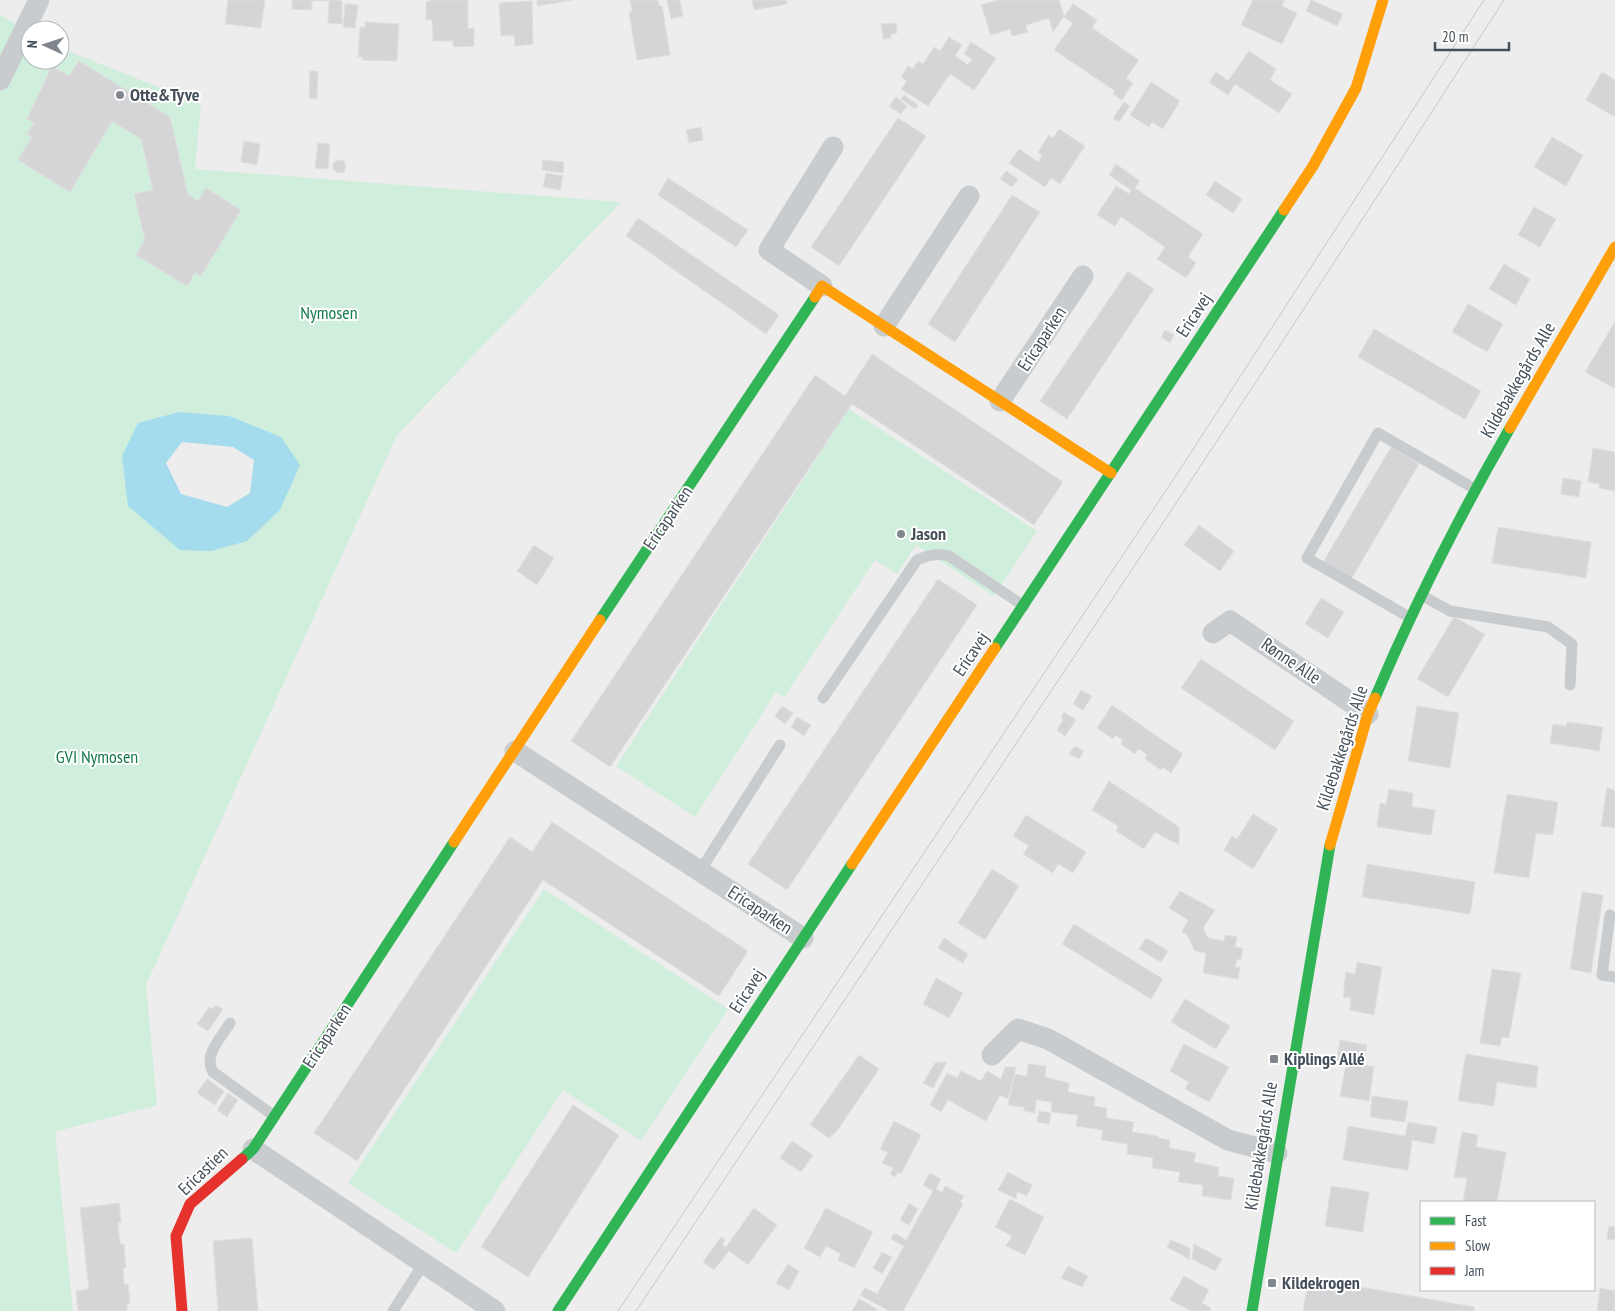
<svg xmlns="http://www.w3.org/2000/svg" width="1615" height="1311" font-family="'PT Sans Narrow',sans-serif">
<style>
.green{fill:#d0eedc;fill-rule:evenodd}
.water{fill:#a4dced;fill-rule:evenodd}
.building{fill:#d5d5d7;stroke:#dfdfe0}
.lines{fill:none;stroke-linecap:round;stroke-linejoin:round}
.lane{stroke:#c9ccce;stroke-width:11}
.street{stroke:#c9ccce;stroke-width:21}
.fast{stroke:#30b455;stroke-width:11}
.slow{stroke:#ff9f0a;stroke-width:11}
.jam{stroke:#e5322d;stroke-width:11}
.tram{stroke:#c3c5c7;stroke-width:1}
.poi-dot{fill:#80868d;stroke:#fff;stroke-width:2}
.labels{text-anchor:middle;stroke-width:4;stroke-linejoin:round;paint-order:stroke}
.poi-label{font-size:18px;font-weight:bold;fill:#444f59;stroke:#fff;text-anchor:start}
.park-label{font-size:18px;fill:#157b4b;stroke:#fff}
.street-label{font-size:18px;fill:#444f59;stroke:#fff}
</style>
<rect width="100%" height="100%" fill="#eeeded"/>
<g class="green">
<path d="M 0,14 L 30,34 L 30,60 L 60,60 L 60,48 L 201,104 L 195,169 L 621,202 L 397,435 L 146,985 L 157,1105 L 55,1132 L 73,1311 L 0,1311 ZM 138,423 L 281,436 L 247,541 L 181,550 L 157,529 Z"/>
<polygon points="849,409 1037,531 994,596 916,545 897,574 875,560 784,697 776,692 695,817 616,766"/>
<polygon points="544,889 728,1009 641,1141 563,1090 456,1253 348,1183"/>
</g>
<path class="water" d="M 179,412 L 229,416 L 281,437 L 300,465 L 280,510 L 247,541 L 211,551 L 180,550 L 128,506 L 122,456 L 138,423 ZM 182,442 L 233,447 L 254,460 L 250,493 L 227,507 L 181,494 L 166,463 Z"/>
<g class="building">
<polygon points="228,0 265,0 261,28 225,24"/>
<polygon points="292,0 334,0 342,1 342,24 328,23 329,1 312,1 312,10 292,9"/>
<polygon points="432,0 468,0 468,29 474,28 474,46 453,47 453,41 433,41 432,19 426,20 426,2"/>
<polygon points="537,0 573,0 537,6"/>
<polygon points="630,0 658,0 659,6 662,6 670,55 637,60 629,12 632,11"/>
<polygon points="667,0 680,0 683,16 671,19"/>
<polygon points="752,0 787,0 787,4 754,10"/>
<polygon points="999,0 1059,0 1064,16 1053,32 1049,18 1026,25 1028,32 1012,36 1010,29 991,35 981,5"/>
<polygon points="1253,0 1285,0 1282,6 1297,13 1282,44 1241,25"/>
<polygon points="1311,0 1343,14 1337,26 1306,11"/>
<polygon points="532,1 533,44 515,46 514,35 501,36 499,3"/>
<polygon points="345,4 358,5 355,28 343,27"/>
<polygon points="1073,4 1097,20 1092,28 1139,60 1126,78 1133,83 1122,100 1113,94 1115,91 1054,50 1073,23 1064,17"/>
<polygon points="365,22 399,24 397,61 362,60 363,57 358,57 360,27 365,27"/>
<polygon points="896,23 897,33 891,34 891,38 883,39 881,24"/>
<polygon points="949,37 962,45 955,56 968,65 972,59 964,54 971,42 996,58 974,90 950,74 928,106 901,89 907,81 901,77 908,66 913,69 918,61 923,64 934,47 940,51"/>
<polygon points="1249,51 1276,69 1270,80 1292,94 1279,113 1235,84 1228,95 1209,82 1216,72 1228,81"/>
<polygon points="79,61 170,117 188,195 198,201 206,188 241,210 201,276 195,273 187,286 136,255 145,240 134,194 153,190 141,139 112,121 70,192 18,160 32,137 27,134 34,123 27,119 52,66 69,76"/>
<polygon points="310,71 318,71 317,99 309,98"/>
<polygon points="1602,72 1615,80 1615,117 1586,100"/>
<polygon points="1151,82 1180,101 1163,129 1152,122 1149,127 1130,115"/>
<polygon points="904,95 918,105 915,109 901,99"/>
<polygon points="896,97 907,106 901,114 889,106"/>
<polygon points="1124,102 1130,106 1119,122 1113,118"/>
<polygon points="898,118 926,136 839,266 811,247"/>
<polygon points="701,127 703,140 689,143 686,130"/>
<polygon points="1059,129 1085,146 1060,184 1051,178 1045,187 1009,163 1019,149 1038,162 1042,155 1038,152 1049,135 1053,138"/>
<polygon points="1552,137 1583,155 1566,186 1534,167"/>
<polygon points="244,141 260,144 257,165 241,162"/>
<polygon points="318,143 330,144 328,169 315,168"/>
<polygon points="337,160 344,161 346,166 344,172 338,173 333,170 333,164"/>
<polygon points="543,160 564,162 563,173 542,170"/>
<polygon points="1116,164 1140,181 1135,188 1203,234 1188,257 1196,263 1186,278 1157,259 1165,247 1121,217 1115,226 1097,215 1116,186 1129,194 1131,190 1109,175"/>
<polygon points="1006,171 1018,179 1012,187 1000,179"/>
<polygon points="546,173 563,176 560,190 543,187"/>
<polygon points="668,178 748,230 736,247 658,195"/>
<polygon points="1215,181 1242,199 1233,213 1206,195"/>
<polygon points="1012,195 1040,212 955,342 928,324"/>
<polygon points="1534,207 1556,219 1540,247 1518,235"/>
<polygon points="638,218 779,315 766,334 626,236"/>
<polygon points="1504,264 1530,279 1516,305 1489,289"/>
<polygon points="1128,271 1154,289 1067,419 1040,401"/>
<polygon points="1468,304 1503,324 1487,352 1452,332"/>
<polygon points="1615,322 1615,387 1614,388 1585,372"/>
<polygon points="1374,329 1481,391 1465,419 1358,357"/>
<polygon points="1165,330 1174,335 1170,343 1161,337"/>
<polygon points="872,354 1063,482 1034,525 852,404 610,767 571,741 815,375 845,396"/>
<polygon points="1391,447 1419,464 1350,581 1322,564"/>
<polygon points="1593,448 1615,452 1615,491 1599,488 1600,484 1588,482"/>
<polygon points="1563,478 1581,481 1579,497 1561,494"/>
<polygon points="1199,525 1234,551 1220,571 1184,545"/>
<polygon points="1498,527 1591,542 1586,578 1492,563"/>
<polygon points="534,545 554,558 537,585 517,571"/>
<polygon points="938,579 977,605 787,890 748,864"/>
<polygon points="1321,598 1344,612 1328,638 1305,624"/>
<polygon points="1454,617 1485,634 1448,697 1417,679"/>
<polygon points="1201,659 1294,721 1275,750 1181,688"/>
<polygon points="1081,690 1092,696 1083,710 1073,704"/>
<polygon points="1112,705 1183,754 1171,773 1163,767 1161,770 1145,759 1147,755 1139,749 1135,754 1121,744 1123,740 1115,735 1113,739 1097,728"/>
<polygon points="782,706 793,713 785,724 775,716"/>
<polygon points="1417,706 1459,713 1450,768 1408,761"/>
<polygon points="1064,712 1076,720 1065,736 1057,730 1063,720 1061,718"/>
<polygon points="797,717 811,725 804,736 791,727"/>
<polygon points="1567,722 1603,727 1599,751 1550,743 1553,724 1566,726"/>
<polygon points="1075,746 1084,751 1079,759 1069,754"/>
<polygon points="1109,781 1179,827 1179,845 1155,832 1144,849 1116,831 1118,826 1092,810"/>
<polygon points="1607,788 1615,790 1615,828 1601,826"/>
<polygon points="1389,789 1413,793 1412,807 1435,810 1431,835 1377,827 1380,803 1386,804"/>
<polygon points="1507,794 1558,802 1553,835 1536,833 1529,878 1494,873"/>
<polygon points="1253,814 1278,829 1253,869 1224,850 1232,836 1237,839"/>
<polygon points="1026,815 1086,852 1073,873 1058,864 1053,873 1023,854 1029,846 1013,836"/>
<polygon points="552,822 748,951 719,996 543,880 357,1161 314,1133 510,837 532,852"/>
<polygon points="1367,864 1475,882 1470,914 1362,897"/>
<polygon points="992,869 1019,886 985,940 958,923"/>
<polygon points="1180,891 1215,910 1203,928 1208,938 1224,941 1225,935 1237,937 1235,947 1243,948 1241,960 1237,959 1235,967 1240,968 1238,979 1203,973 1206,953 1195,951 1187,935 1182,932 1188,920 1169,908"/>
<polygon points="1582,892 1603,895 1591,973 1570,969"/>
<polygon points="1074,924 1163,979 1151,999 1062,944"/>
<polygon points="944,938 968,954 963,963 938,948"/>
<polygon points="1146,938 1168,951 1161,962 1139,949"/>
<polygon points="1357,962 1382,967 1374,1015 1350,1010 1351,998 1343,997 1346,972 1355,974"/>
<polygon points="1492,969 1521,973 1509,1038 1502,1037 1500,1046 1480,1043"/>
<polygon points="936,978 963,993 949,1018 923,1004"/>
<polygon points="1185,999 1230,1026 1216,1049 1171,1022"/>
<polygon points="216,1005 223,1009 208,1031 197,1024 209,1007 213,1009"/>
<polygon points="1340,1040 1367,1045 1364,1065 1374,1067 1369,1101 1340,1096 1346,1064 1336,1063"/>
<polygon points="1184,1044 1229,1067 1209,1102 1185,1089 1189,1082 1170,1071"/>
<polygon points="1466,1054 1538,1066 1536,1088 1497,1082 1494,1106 1458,1101"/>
<polygon points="859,1055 879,1069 837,1131 829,1138 810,1125"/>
<polygon points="947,1062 933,1088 923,1083 935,1063"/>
<polygon points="1028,1064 1046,1066 1045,1077 1069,1083 1068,1092 1095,1097 1094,1106 1107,1108 1106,1118 1134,1122 1132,1132 1158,1136 1158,1138 1170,1140 1169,1148 1196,1153 1194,1162 1219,1167 1218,1176 1234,1178 1231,1200 1202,1196 1203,1185 1178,1182 1180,1172 1152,1168 1153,1158 1127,1154 1128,1144 1101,1140 1103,1130 1076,1126 1078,1115 1051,1112 1052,1102 1036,1100 1035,1113 1024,1111 1024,1107 1008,1105 1015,1074 1027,1076"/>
<polygon points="1005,1067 1016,1067 1008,1099 1000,1095 986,1121 948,1100 941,1112 930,1105 947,1073 957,1078 961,1071 981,1081 987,1071 1001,1079"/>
<polygon points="207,1079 224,1091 215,1105 197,1093"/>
<polygon points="228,1093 238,1100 227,1117 217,1110"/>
<polygon points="1372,1096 1408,1101 1405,1122 1370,1117"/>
<polygon points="573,1105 619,1135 528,1277 481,1247"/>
<polygon points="1039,1111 1051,1113 1049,1124 1037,1122"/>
<polygon points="894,1121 921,1135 901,1174 898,1172 895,1177 890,1174 893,1168 882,1163 888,1153 880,1149"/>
<polygon points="1408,1122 1437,1127 1434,1144 1412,1140 1408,1170 1343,1160 1348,1126 1405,1136"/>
<polygon points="1462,1132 1478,1135 1476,1147 1506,1152 1497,1202 1463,1202 1467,1178 1454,1177"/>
<polygon points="792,1141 813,1155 801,1172 780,1158"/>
<polygon points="1008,1172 1032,1185 1027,1196 1017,1192 1016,1199 998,1190"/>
<polygon points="930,1173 941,1179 936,1189 942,1192 945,1186 964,1196 960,1202 963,1204 903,1311 889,1311 860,1295 865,1288 877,1294 904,1246 891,1239 894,1233 906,1240 933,1191 923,1185"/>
<polygon points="1331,1186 1369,1192 1363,1232 1325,1226"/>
<polygon points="1010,1199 1044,1217 1025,1255 1006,1246 1012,1236 995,1227"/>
<polygon points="119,1203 121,1222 118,1223 120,1244 124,1244 126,1268 123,1268 124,1285 128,1284 130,1303 127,1304 127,1311 78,1311 76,1291 89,1289 80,1208"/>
<polygon points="909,1203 918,1209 909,1225 900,1220"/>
<polygon points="754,1208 777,1225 748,1265 729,1251 714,1270 703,1262 721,1237 725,1240 722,1245 726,1247"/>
<polygon points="826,1208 873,1232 854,1268 838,1260 841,1254 826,1246 820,1257 804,1248"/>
<polygon points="1609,1226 1615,1227 1615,1240 1607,1239"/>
<polygon points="252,1238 258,1311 218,1311 213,1241"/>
<polygon points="1171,1240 1190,1248 1189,1259 1167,1247"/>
<polygon points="1194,1244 1222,1259 1215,1271 1192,1259"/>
<polygon points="882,1252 892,1257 882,1274 873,1268"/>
<polygon points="788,1264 799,1271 789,1290 776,1283"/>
<polygon points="1068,1266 1088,1276 1082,1287 1061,1278"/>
<polygon points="1184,1276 1209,1290 1202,1303 1211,1308 1210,1311 1191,1311 1170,1300"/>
<polygon points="1309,1278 1474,1307 1474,1311 1303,1311"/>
<polygon points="1600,1288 1615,1291 1615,1311 1597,1311"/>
<polygon points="859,1299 877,1309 876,1311 852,1311"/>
</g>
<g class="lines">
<g class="lane">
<polyline points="1421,595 1450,611 1548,627 1572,644 1570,685"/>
<polyline points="1409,617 1307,558 1378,433 1475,489"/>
<path d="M 823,698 L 917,560 C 929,555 937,553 949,556 L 1024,606"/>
<polyline points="700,871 780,745"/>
<polyline points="1610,915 1602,975 1615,977"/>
<path d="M 230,1023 C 221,1038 203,1055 213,1072 L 274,1116"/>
<polyline points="393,1311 424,1263"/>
</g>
<g class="street">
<polyline points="0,80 39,0"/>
<polyline points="822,286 769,250 833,147"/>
<polyline points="884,326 969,196"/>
<polyline points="1000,401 1083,276"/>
<polyline points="1213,633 1230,621 1368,714"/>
<polyline points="515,751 803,938"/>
<polyline points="992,1055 1018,1029 1048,1039 1228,1140 1277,1153"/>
<polyline points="253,1149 495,1311"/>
</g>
<g class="fast">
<polyline points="600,620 815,297"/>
<polyline points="995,648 1284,210"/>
<path d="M 1375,698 C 1414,605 1460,515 1510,428"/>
<polyline points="242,1159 253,1149 454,842"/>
<polyline points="558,1311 852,864"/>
<polyline points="1252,1311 1330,845"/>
</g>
<g class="slow">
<polyline points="1284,210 1313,166 1356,88 1383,0"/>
<polyline points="815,297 822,286 1111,473"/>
<polyline points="1510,428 1615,247"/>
<polyline points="454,842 600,620"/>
<polyline points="1330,845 1368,714 1375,698"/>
<polyline points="852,864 995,648"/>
</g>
<polyline class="jam" points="182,1311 176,1236 190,1204 242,1159"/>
<g class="tram">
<polyline points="618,1311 1177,474 1484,0"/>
<path d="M 636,1311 C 928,875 1221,442 1504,0"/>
</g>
</g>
<g class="poi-dot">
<circle cx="120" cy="95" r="5"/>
<circle cx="901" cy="534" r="5"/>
<rect x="1269" y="1054" width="10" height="10" rx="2.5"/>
<rect x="1267" y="1278" width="10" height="10" rx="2.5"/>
</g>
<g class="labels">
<g class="poi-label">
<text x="130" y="101">Otte&amp;Tyve</text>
<text x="911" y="540">Jason</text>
<text x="1284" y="1065">Kiplings Allé</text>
<text x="1282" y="1289">Kildekrogen</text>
</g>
<g class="park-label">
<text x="329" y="319">Nymosen</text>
<text x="97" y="763">GVI Nymosen</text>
</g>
<g class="street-label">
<text transform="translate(1194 315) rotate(-57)" y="6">Ericavej</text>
<text transform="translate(1042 339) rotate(-57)" y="6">Ericaparken</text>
<text transform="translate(1518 380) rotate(-60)" y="6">Kildebakkegårds Alle</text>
<text transform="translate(668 518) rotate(-56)" y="6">Ericaparken</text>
<text transform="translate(971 654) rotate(-56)" y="6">Ericavej</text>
<text transform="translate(1291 661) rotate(34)" y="6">Rønne Alle</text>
<text transform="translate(1342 748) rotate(-72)" y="6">Kildebakkegårds Alle</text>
<text transform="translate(760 910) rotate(33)" y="6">Ericaparken</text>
<text transform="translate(747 991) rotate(-57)" y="6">Ericavej</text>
<text transform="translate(327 1036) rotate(-57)" y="6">Ericaparken</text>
<text transform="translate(1261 1146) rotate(-81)" y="6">Kildebakkegårds Alle</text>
<text transform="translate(203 1171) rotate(-44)" y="6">Ericastien</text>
</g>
</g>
<rect x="1420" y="1201" width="175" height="90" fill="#ffffff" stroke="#b4b9bd"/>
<rect x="1430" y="1217" width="25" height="8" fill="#30b455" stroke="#b4b9bd"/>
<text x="1465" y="1226" font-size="15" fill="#444f59">Fast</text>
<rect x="1430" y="1242" width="25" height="8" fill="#ff9f0a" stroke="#b4b9bd"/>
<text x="1465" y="1251" font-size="15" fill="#444f59">Slow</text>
<rect x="1430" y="1267" width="25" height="8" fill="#e5322d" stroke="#b4b9bd"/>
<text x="1465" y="1276" font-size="15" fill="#444f59">Jam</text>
<g transform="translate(45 45) rotate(273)"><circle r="24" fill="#ffffff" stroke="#b4b9bd"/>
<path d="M0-4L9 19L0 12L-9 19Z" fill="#80868d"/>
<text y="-8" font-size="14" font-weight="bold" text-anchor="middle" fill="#444f59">N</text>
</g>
<path d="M1435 42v8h74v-8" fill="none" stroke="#444f59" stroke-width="2.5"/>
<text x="1442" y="42" font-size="15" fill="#444f59" stroke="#ffffff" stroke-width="4" paint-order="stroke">20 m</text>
</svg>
